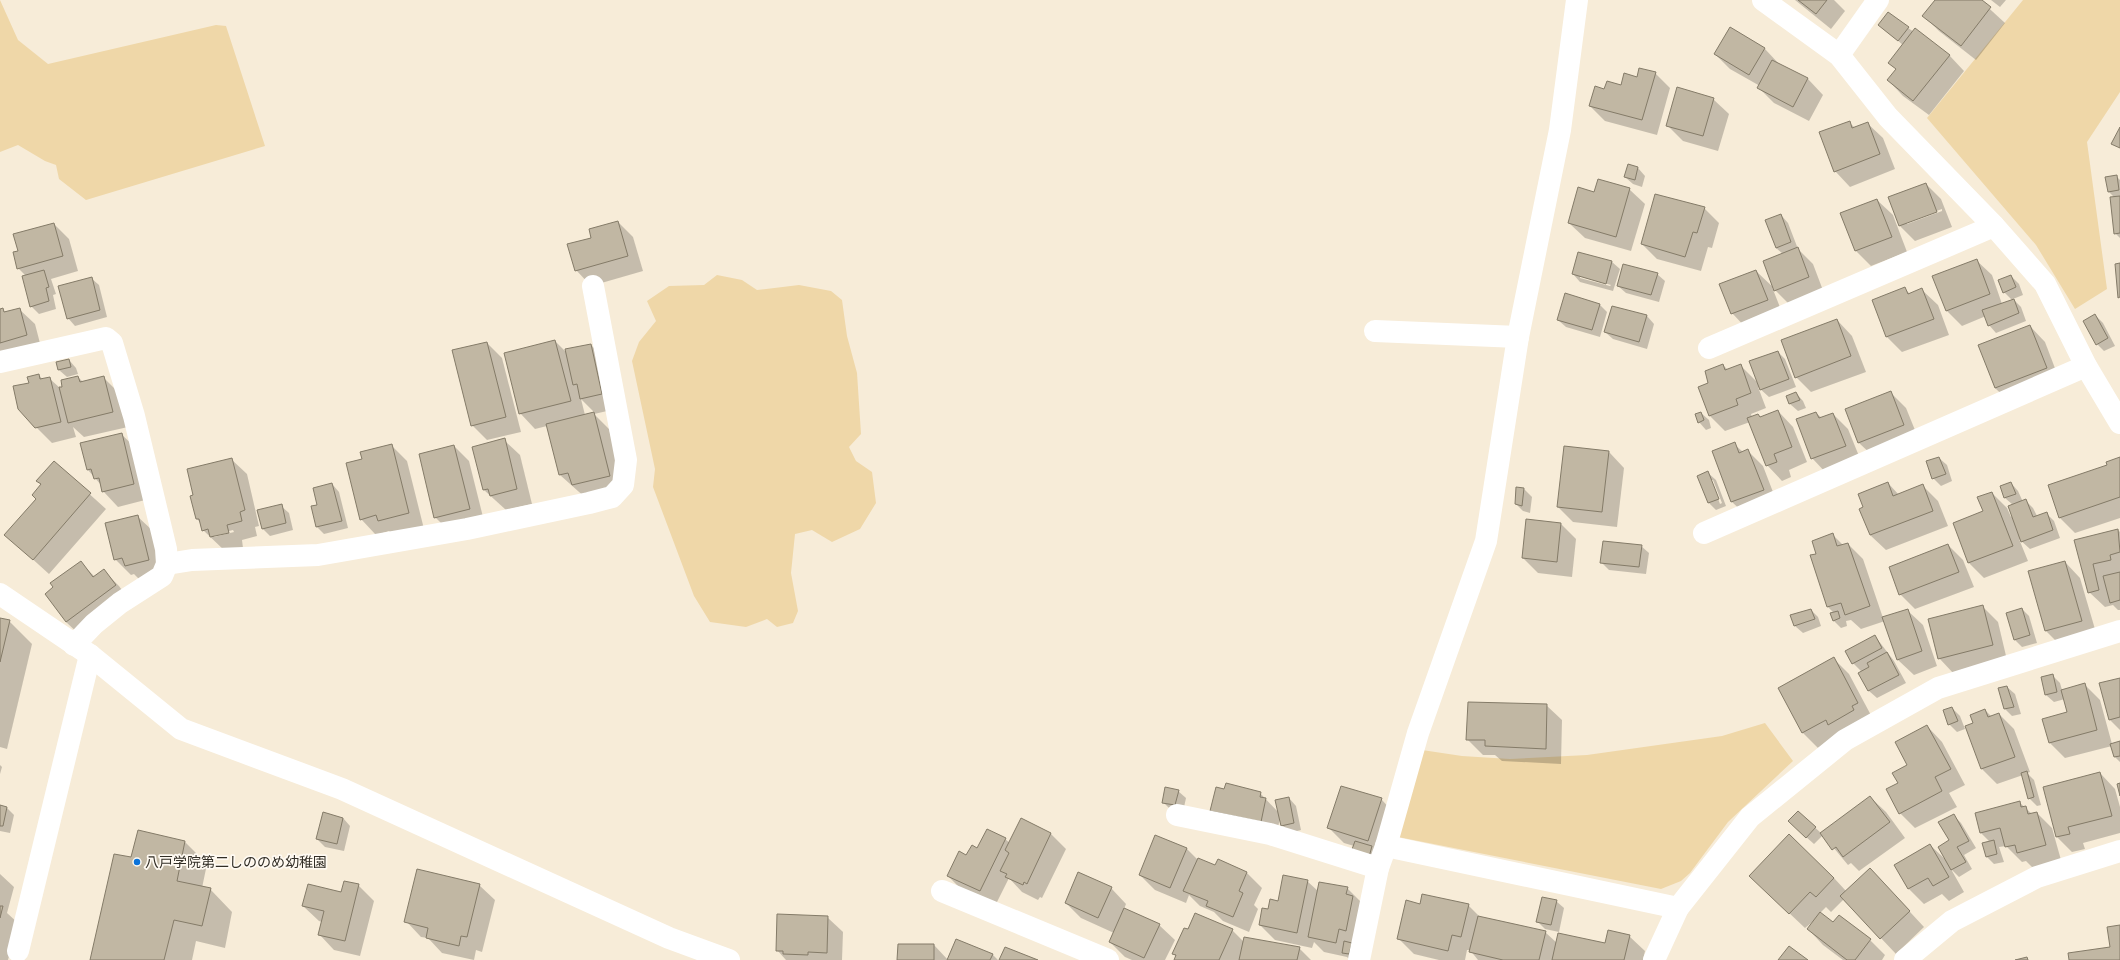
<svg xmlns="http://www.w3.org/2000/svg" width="2120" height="960" font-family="Mulish,'Noto Sans JP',sans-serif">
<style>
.green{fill:#efd7a8}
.shadow{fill:#0003;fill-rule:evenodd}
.building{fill:#c1b7a3;stroke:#847b68}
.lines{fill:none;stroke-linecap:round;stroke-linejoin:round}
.minor{stroke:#fff;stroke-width:22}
.poi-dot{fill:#0a73db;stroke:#fffaf2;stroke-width:1.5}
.labels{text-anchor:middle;stroke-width:3.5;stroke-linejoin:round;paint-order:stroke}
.poi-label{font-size:14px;fill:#312d25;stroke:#fffaf2;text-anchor:start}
</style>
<rect width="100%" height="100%" fill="#f7ecd8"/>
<g class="green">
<polygon points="0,0 18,40 48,64 216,25 226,26 265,146 86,200 59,179 56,165 45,161 18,145 0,152"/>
<polygon points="2023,0 2120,0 2120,92 2087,142 2107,289 2075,309 2036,245 1927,118"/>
<polygon points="717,275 742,280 757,290 799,285 831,291 842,300 847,336 857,373 861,434 849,447 856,461 872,472 876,503 860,529 832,542 812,530 795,534 791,573 798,611 793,623 777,627 767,619 746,627 710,622 694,596 653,487 655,469 632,361 639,342 656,321 647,301 669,286 704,285"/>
<polygon points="1765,723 1793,761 1728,822 1690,873 1681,881 1661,889 1398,837 1422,750 1462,756 1510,759 1587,755 1722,736"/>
</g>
<g class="shadow">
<polygon points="1795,0 1834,0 1845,11 1831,29"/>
<polygon points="1936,0 1980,0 2005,23 1976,60 1939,31 1924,16"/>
<polygon points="1991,0 2006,0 2000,7"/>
<polygon points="1879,25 1908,28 1949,55 1964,71 1929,115 1903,96 1888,80 1897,70 1889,63 1903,45"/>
<polygon points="1765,49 1780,65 1808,79 1823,95 1809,121 1774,103 1759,88 1760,86 1730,69 1715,54"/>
<polygon points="1655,73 1670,88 1657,135 1605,121 1590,106 1605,90 1621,86 1637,78"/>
<polygon points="1713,99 1729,114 1718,151 1683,141 1667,125"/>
<polygon points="1849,122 1855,128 1867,123 1883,138 1895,169 1850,187 1835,171"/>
<polygon points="1628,166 1638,168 1645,176 1642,187 1633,184 1625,177"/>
<polygon points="2116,176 2120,180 2120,238 2115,233 2114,197 2108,191"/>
<path d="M 1926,184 L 1941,199 L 1952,227 L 1915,241 L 1900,226 L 1889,197 ZM 1942,209 L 1942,211 L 1907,224 L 1907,222 Z"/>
<polygon points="1629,189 1645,204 1631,251 1585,238 1569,223 1595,193"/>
<polygon points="1877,200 1893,215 1907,252 1871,266 1856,251 1841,213"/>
<polygon points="1704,208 1719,223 1712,248 1708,247 1701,271 1657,259 1642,244"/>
<polygon points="1781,215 1788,223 1798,249 1813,264 1824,293 1790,305 1772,287 1783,315 1747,329 1732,313 1756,271 1775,289 1783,254 1776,248"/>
<polygon points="618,222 633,237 643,271 591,286 576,270 592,238"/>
<polygon points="54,224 69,239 78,271 51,279 56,294 53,295 56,309 39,314 31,306 26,276 18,268 19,252"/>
<path d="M 1579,253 L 1612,262 L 1620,269 L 1613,291 L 1580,282 L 1573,274 ZM 1580,276 L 1611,285 L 1610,286 L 1580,278 Z"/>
<polygon points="1976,260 1992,275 2002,304 2012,300 2004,292 2011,276 2019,284 2023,295 2013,299 2021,307 2026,321 1996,333 1989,325 1986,316 1962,326 1946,310"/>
<polygon points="1657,274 1665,281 1659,302 1626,293 1618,286"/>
<polygon points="91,278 99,285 107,317 75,326 68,318"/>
<polygon points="1905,289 1910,294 1922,290 1938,305 1949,335 1902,352 1887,337 1873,300"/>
<polygon points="1599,304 1607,312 1600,337 1566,327 1558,320"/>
<polygon points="2,309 5,313 19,309 35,324 42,351 0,362 0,310"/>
<polygon points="2095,315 2103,323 2115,346 2104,351 2097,344"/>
<polygon points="1647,316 1654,324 1647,349 1613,339 1605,332"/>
<polygon points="1837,320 1852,336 1866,372 1811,392 1796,377"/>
<polygon points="2030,326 2045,342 2061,384 2011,403 1995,388 1979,346"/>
<path d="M 555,341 L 566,352 L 591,345 L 606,360 L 616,409 L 594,414 L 609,429 L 625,491 L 588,500 L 560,475 L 547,426 L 535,429 L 520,413 ZM 581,399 L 595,413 L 585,415 Z"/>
<polygon points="487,343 502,358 521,432 487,440 472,425"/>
<polygon points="1778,352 1785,359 1796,387 1769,397 1758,387 1766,408 1751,414 1752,417 1758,415 1761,418 1778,411 1793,427 1807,462 1789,470 1791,477 1782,481 1767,465 1750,422 1725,431 1710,416 1699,387 1709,383 1723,365 1728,370 1740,365 1758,383"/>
<polygon points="69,360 76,368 78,374 67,377 59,370 57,363"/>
<polygon points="39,375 43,380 50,379 60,388 78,377 84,383 104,378 119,393 128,427 84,437 73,427 76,437 52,443 36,427 30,383"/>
<polygon points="1796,393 1803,401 1806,408 1798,411 1790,404 1787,396"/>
<polygon points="1891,393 1906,408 1919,440 1874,457 1858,442"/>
<polygon points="1701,413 1709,420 1711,428 1706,430 1699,422"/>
<polygon points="1816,413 1822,418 1833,414 1848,429 1861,461 1827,474 1812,458"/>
<polygon points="121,434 137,449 149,499 118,507 103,491 102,486 88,470"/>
<polygon points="504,440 520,455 532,504 506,510 484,490"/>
<polygon points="1734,444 1743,452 1748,451 1763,466 1778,505 1748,517 1732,502 1713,452"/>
<polygon points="392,446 407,461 424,529 394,536 389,531 376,535 361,519 363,459"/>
<polygon points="454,446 469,461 485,525 451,533 435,517"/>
<polygon points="1609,452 1624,468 1617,527 1573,522 1558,507"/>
<polygon points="1939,458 1947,465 1952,481 1941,486 1933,478"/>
<polygon points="2120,458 2120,518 2075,533 2060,518"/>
<path d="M 231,459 L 247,474 L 259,526 L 255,527 L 257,536 L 242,540 L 243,548 L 226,552 L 203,530 L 201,523 L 197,519 L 195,496 ZM 233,530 L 234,532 L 214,537 L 214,535 Z"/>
<polygon points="54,462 106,509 49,574 6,535 37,499 42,485 38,481"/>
<path d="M 1708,473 L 1716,480 L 1726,506 L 1716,510 L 1709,503 L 1698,476 ZM 1711,480 L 1713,480 L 1722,503 L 1720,504 Z"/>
<polygon points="1888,483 1899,495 1923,486 1938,501 1948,526 1886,550 1870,535"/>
<polygon points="2011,483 2018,491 2023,502 2026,501 2033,508 2037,516 2046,513 2054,521 2060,538 2030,549 2019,539 2028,561 1984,578 1969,563 1954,523 1984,512 1992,493 2007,508 2011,517 2013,516 2013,505 2005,498"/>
<polygon points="332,484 339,492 348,528 324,534 317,527 318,506"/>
<polygon points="1517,489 1524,489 1532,497 1530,513 1523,511 1516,504"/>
<polygon points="281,506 289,513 293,530 270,536 263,529"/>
<polygon points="137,516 153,531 163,575 141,581 134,574 131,575 115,559"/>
<polygon points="1561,524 1576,539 1572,577 1538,573 1523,558"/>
<polygon points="2118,530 2120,532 2120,610 2118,610 2113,605 2105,607 2089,592 2075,541"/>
<polygon points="1832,534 1843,545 1848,544 1863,559 1883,618 1907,610 1923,625 1937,666 1914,675 1898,660 1885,621 1861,629 1851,620 1846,621 1847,626 1841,628 1833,620 1834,613 1828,607 1817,554"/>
<polygon points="1948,545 1963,560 1974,587 1915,609 1900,594"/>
<polygon points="1641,546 1649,553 1646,574 1609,570 1601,562"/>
<polygon points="80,562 95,577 104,571 119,586 130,601 82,637 66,622"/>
<polygon points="2065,562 2080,578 2097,636 2061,646 2046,631"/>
<polygon points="1982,606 1998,622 2007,660 1954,674 1939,658"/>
<polygon points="2022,609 2029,616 2037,643 2022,647 2014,639"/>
<polygon points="1811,610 1818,617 1821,626 1803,633 1795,626"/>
<polygon points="0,619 9,621 32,644 7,749 0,747"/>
<polygon points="1875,636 1894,661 1906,683 1877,698 1869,691 1859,673 1862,672 1853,663"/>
<polygon points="1834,659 1849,674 1873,719 1818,748 1803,733 1779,688"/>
<polygon points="2052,675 2060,683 2062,690 2084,684 2100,700 2112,744 2120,742 2120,762 2115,757 2112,746 2065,758 2050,743 2043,720 2068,713 2065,699 2054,702 2046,695"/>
<polygon points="2120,679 2120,730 2110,720"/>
<polygon points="2007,687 2015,694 2021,714 2012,716 2005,709 1999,689"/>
<polygon points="1546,705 1562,720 1561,764 1502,761 1495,755 1483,755 1467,739"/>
<polygon points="1952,708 1960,716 1965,729 1957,732 1949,724"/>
<polygon points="1985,710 1992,717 1999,714 2014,729 2030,772 2027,773 2034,780 2041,805 2037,806 2029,798 2023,775 1997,784 1982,769 1966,727 1974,723"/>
<polygon points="1927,726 1942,742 1965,785 1949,793 1957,807 1915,828 1900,813 1899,784"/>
<polygon points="0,765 2,767 0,774"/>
<polygon points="2100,773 2115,789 2120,807 2120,833 2083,843 2085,849 2072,852 2057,837 2044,788"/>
<polygon points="1178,791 1186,798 1183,812 1171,810 1163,802"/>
<polygon points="1260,793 1279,813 1289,798 1296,806 1301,830 1289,833 1282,825 1280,818 1276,837 1227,826"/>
<polygon points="1870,797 1886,812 1905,838 1859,871 1851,863 1848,865 1823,835 1814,844 1797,829 1798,812 1821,833"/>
<polygon points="1381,799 1396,815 1376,864 1354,846 1344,843 1329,828"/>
<polygon points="2019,802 2032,814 2037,813 2052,828 2061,860 2033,868 2026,861 2022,862 2006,846 1999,847 2004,862 1994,864 1987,857 1990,842 1981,833"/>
<polygon points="0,806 7,808 14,815 10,833 0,831"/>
<polygon points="1953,815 1961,823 1976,848 1964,855 1972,869 1959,877 1951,869 1964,892 1949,901 1942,894 1924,904 1909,889 1895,865 1930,845 1947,861"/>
<polygon points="343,818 350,826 344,851 325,847 317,839"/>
<polygon points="1021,819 1051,834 1066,849 1042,898 1040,897 1038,900 1022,892 1009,878 995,906 963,891 948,876 978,849 1005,839 1010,843"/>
<polygon points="138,831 185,842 207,864 202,888 210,889 232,912 225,948 196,941 192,960 91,960 132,859"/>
<polygon points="1156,836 1187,849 1198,860 1216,867 1247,873 1262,888 1254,905 1258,909 1249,932 1223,921 1214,912 1200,906 1189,895 1186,903 1155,890 1140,875"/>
<polygon points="0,874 14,887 7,913 18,923 8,960 0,960"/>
<polygon points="1834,878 1846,891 1885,885 1924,927 1896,954 1844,899 1831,912 1826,907 1819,914 1833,924 1870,940 1885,955 1882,960 1843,960 1823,945 1808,929 1815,920 1805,928 1766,891"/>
<polygon points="1307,881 1318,891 1347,888 1362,903 1350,960 1347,957 1324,952 1314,942 1312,948 1275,940 1260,925 1269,910"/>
<polygon points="358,885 374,901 360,956 334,950 319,934 322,922 319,921 303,906"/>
<polygon points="479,885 495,900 482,952 476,950 474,960 442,953 428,938 421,937 406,921"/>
<polygon points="1111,888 1126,904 1124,909 1159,925 1175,940 1165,960 1132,960 1125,957 1110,942 1114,933 1081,918 1066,903"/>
<polygon points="1556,901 1564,908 1559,932 1545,929 1537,921"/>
<polygon points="1421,905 1468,905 1480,917 1545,932 1557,943 1606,944 1629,936 1645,951 1643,960 1478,960 1470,950 1467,950 1465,960 1439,960 1414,954 1399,939"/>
<polygon points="1196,914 1232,930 1244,942 1299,948 1311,960 1175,960 1176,957 1174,954"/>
<polygon points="827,917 843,932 842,960 786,960 777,950"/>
<polygon points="899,945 934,945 948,960 992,954 998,960 898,960"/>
</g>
<g class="building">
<polygon points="1798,0 1827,0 1816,14"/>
<polygon points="1935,0 1982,0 1991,7 1961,46 1922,16"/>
<polygon points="1888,12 1909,27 1898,41 1878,25"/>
<polygon points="1730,27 1765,48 1749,75 1714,54"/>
<polygon points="1915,28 1950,55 1913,101 1887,80 1896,69 1888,63"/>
<polygon points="1772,60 1808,78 1793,107 1757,88"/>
<polygon points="1639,68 1656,72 1642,120 1589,106 1595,86 1604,89 1607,81 1621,85 1624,73 1637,77"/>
<polygon points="1677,87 1714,98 1703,136 1666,126"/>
<polygon points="1850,121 1852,128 1868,122 1880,154 1834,172 1819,132"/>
<polygon points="2120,127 2120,148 2111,144"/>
<polygon points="1628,164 1638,167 1635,180 1624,177"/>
<polygon points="2117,175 2119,190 2108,192 2105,177"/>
<polygon points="1598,179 1630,188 1616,237 1568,223 1578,187 1594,192"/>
<polygon points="1926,183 1937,212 1899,226 1888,197"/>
<polygon points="1655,194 1705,207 1697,233 1693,232 1685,257 1641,244"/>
<polygon points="2120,196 2120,233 2114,234 2110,197"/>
<polygon points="1877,199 1892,237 1855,251 1840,213"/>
<polygon points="1781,214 1791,242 1776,248 1765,220"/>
<polygon points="618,221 628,256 575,271 567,244 591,238 589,229"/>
<polygon points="54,223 63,256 17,269 13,252 18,251 13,234"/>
<polygon points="1798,247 1809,277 1774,291 1763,261"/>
<polygon points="1578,252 1612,261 1606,284 1572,274"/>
<polygon points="1977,259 1990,294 1946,311 1932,276"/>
<polygon points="2120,263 2120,297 2118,298 2115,264"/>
<polygon points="1623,264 1658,273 1651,295 1617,286"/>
<polygon points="44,270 49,287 46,288 49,301 30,307 22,276"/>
<polygon points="1756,270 1768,300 1731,314 1719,284"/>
<polygon points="2011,275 2016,287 2003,293 1998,280"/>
<polygon points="92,277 100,310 67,319 58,286"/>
<polygon points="1905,287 1908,294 1922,288 1934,319 1886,337 1872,300"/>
<polygon points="1565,293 1600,304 1592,330 1557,320"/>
<polygon points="2014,299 2019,313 1988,326 1982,310"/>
<polygon points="1612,306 1647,315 1639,342 1604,332"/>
<polygon points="3,308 4,312 20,308 27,335 0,343 0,309"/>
<polygon points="2095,314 2108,338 2096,345 2083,321"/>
<polygon points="1837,319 1851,356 1795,378 1781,340"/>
<polygon points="2030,325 2047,368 1995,388 1978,345"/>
<polygon points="555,340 571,401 519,414 504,353"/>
<polygon points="487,342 506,417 471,426 452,350"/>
<polygon points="591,344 602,394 580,399 577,384 573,385 565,349"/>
<polygon points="1778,351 1789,379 1760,390 1749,361"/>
<polygon points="69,359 71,367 58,370 56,362"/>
<polygon points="1723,364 1725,370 1741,364 1751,393 1736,399 1738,405 1709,416 1698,387 1708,383 1705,371"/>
<polygon points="39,374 40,379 50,377 61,422 35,428 18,409 13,386 29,383 27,377"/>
<polygon points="78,376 80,382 104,376 113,412 68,423 59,387 62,387 61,380"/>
<polygon points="1891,391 1904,425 1858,443 1845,409"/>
<polygon points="1796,392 1800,400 1789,404 1786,396"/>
<polygon points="1778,410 1792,447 1774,454 1777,462 1766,466 1747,418 1758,414 1760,417"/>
<polygon points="594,412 610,476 572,485 568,473 559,475 546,424"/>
<polygon points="1701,412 1704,420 1698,423 1695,414"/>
<polygon points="1816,412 1819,418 1833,413 1846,446 1811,459 1796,419"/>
<polygon points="122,433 134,484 102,492 99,478 94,479 91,469 87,470 80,443"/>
<polygon points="505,438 517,489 490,496 488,489 483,490 472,447"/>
<polygon points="1735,442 1739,453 1748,449 1764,490 1731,502 1712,451"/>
<polygon points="392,444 409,513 378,521 376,515 360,520 346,463 362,459 360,452"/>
<polygon points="454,445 470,509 434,518 419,454"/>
<polygon points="1564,446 1609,451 1602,512 1557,507"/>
<polygon points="1939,457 1946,474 1932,479 1926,461"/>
<polygon points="2120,457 2120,497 2059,518 2048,485 2107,465 2106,462"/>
<polygon points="232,458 245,510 240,512 242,521 227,525 229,533 210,537 208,529 202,531 199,519 196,519 190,496 193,495 187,469"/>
<polygon points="54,461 91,493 33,560 4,535 36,499 32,495 41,484 36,481"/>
<polygon points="1708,471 1719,499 1708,503 1697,476"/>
<polygon points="1888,482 1893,496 1923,484 1933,511 1870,535 1859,509 1863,507 1858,494"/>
<polygon points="2011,482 2016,494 2004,498 2000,486"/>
<polygon points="332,483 342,521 316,527 311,506 317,505 313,488"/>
<polygon points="1516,487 1524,488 1522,506 1515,504"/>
<polygon points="1992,492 2013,546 1968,563 1953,523 1983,511 1977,497"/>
<polygon points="2026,499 2033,517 2047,512 2053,530 2021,542 2008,506"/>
<polygon points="282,504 286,523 262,529 257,510"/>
<polygon points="138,515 149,560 125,566 122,558 114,560 105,523"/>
<polygon points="1526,519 1561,523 1557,562 1522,558"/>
<polygon points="2118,529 2120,552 2110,555 2111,560 2093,564 2099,590 2088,593 2074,540"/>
<polygon points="1833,533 1837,546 1848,543 1870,606 1845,615 1841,603 1827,607 1810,555 1816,554 1812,541"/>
<polygon points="1603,541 1642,545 1639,567 1600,563"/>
<polygon points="1948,544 1959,572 1899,595 1889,567"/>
<polygon points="81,561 93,577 104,569 116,585 66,622 45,594 53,587 50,583"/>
<polygon points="2065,561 2082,621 2045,631 2028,571"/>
<polygon points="2120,572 2120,600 2110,603 2103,576"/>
<polygon points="1983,605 1993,645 1938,659 1928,619"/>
<polygon points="2022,608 2030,635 2014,640 2006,613"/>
<polygon points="1811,609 1815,619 1794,626 1790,615"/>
<polygon points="1908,609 1922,651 1897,660 1882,617"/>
<polygon points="1838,611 1840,618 1833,621 1830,613"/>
<polygon points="0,618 10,620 0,662"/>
<polygon points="1875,635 1882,648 1852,664 1845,651"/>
<polygon points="1887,652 1899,675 1868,691 1858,673 1869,667 1867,663"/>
<polygon points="1834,657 1858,703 1852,706 1854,710 1828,725 1826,720 1802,733 1778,688"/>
<polygon points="2053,674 2057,692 2045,695 2041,677"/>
<polygon points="2120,678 2120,717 2109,720 2099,683"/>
<polygon points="2085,683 2097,730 2049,743 2042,719 2067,712 2061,690"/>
<polygon points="2007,686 2014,707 2004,709 1998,688"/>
<polygon points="1468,702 1547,704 1546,749 1485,746 1485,740 1466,740"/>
<polygon points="1952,707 1958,721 1948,725 1943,710"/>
<polygon points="1985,709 1988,717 1999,713 2015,757 1981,769 1965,726 1973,723 1970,715"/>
<polygon points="1927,725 1951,769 1935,777 1942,791 1899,814 1886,789 1898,783 1892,773 1907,765 1895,742"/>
<polygon points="2120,741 2120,756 2114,757 2110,744"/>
<polygon points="2027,771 2034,797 2028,799 2021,773"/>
<polygon points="2100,772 2112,816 2068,827 2070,834 2056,837 2043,787"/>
<polygon points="1226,783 1261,792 1260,797 1266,798 1261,822 1210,811 1216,787 1224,789"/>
<polygon points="2120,783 2120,796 2117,784"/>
<polygon points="1341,786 1382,798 1368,841 1327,828"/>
<polygon points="1165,787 1179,790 1175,805 1162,803"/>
<polygon points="1870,796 1890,822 1843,857 1836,847 1832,850 1820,833"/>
<polygon points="1289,797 1294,823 1281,826 1275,800"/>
<polygon points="2020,801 2021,807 2026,806 2028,814 2037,812 2046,845 2017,853 2015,845 2005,847 2000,828 1980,833 1975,813"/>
<polygon points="0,805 7,807 3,826 0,826"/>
<polygon points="1798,811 1816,827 1806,838 1788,821"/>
<polygon points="323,812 343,818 337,844 316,839"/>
<polygon points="1954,814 1969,841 1957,847 1966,862 1951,870 1938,847 1949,840 1938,822"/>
<polygon points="1021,818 1051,833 1027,884 1024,882 1023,885 1005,877 1007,874 1000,871 1009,853 1005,850"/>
<polygon points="987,829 1006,838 980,891 947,876 959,851 966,855 972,845 977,848"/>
<polygon points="138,830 185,841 177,881 211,888 202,926 174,920 164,960 90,960 114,854 131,857"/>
<polygon points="1789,834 1834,878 1816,897 1810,892 1789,914 1749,876"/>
<polygon points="1155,835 1187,848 1170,888 1139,875"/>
<polygon points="1994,840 1997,854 1986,857 1982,843"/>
<polygon points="1355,841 1372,846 1369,857 1351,852"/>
<polygon points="1930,844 1949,877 1933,886 1928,878 1908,889 1894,865"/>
<polygon points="1198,858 1215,865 1218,859 1247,872 1239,891 1243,893 1233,917 1206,906 1208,901 1183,891"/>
<polygon points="1870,868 1910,911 1880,939 1840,896"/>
<polygon points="417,869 480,884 467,937 461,936 459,946 426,938 428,928 404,922"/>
<polygon points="1078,872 1112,887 1098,918 1065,903"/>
<polygon points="1283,875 1308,880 1297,933 1259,925 1262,908 1268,909 1270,899 1278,901"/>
<polygon points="344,881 359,884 345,941 318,935 324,911 302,906 308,884 341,892"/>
<polygon points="1319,882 1348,887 1346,894 1353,896 1346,931 1339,929 1336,943 1308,937"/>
<polygon points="1422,894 1469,904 1461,937 1452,935 1448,951 1397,939 1406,900 1420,904"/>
<polygon points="1542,897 1557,900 1551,925 1536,922"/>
<polygon points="0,906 3,906 0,918"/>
<polygon points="1124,908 1160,924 1144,958 1109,942"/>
<polygon points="1820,912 1833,922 1839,915 1871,939 1855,960 1847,960 1807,929"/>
<polygon points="1195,913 1233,929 1219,960 1174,960 1176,955 1172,954 1184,928 1188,929"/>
<polygon points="777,914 828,916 827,953 808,952 808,955 783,954 783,951 776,951"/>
<polygon points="1478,916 1546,931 1539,960 1503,960 1469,952"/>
<polygon points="2120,925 2120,960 2069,960 2068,953 2110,947 2107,927"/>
<polygon points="1608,930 1630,935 1624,960 1552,960 1558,933 1605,943"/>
<polygon points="1244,937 1300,947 1297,960 1239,960"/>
<polygon points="956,939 993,954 990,960 947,960"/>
<polygon points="1344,941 1352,943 1349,954 1342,953"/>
<polygon points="898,944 934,944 934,960 897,960"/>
<polygon points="1789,946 1808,960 1778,960"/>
<polygon points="1005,947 1038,960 999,960"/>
<polygon points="2027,957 2028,960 2015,960"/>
</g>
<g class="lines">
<g class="minor">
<polyline points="1763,0 1839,55 1888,117 1994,226 2045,284 2086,366 2120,423"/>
<polyline points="1839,55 1878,0"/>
<polyline points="1375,331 1518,337"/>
<polyline points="1709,348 1994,226"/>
<polyline points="0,362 106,338 112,343 134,416 166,549 167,564 162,576 120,603 94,624 74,645"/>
<polyline points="1704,533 2086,366"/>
<polyline points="167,564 192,560 318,555 467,529 589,503 612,497 623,485 626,460 593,286"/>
<polyline points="0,594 90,655 181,729 342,789 669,938 729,960"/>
<polyline points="1177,815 1270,834 1378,868"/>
<polyline points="1386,846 1678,908"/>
<polyline points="942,891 1108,960"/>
<polyline points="18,951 90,655"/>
<polyline points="1359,960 1378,868 1386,846 1418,733 1486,541 1518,337 1560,130 1577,0"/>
<polyline points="1654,960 1678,908 1750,817 1845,740 1938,688 2120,631"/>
<polyline points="1905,960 1952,921 2037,877 2120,851"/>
</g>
</g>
<circle class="poi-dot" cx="137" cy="862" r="4"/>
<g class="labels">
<g class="poi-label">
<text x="145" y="867">八戸学院第二しののめ幼稚園</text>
</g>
</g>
</svg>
